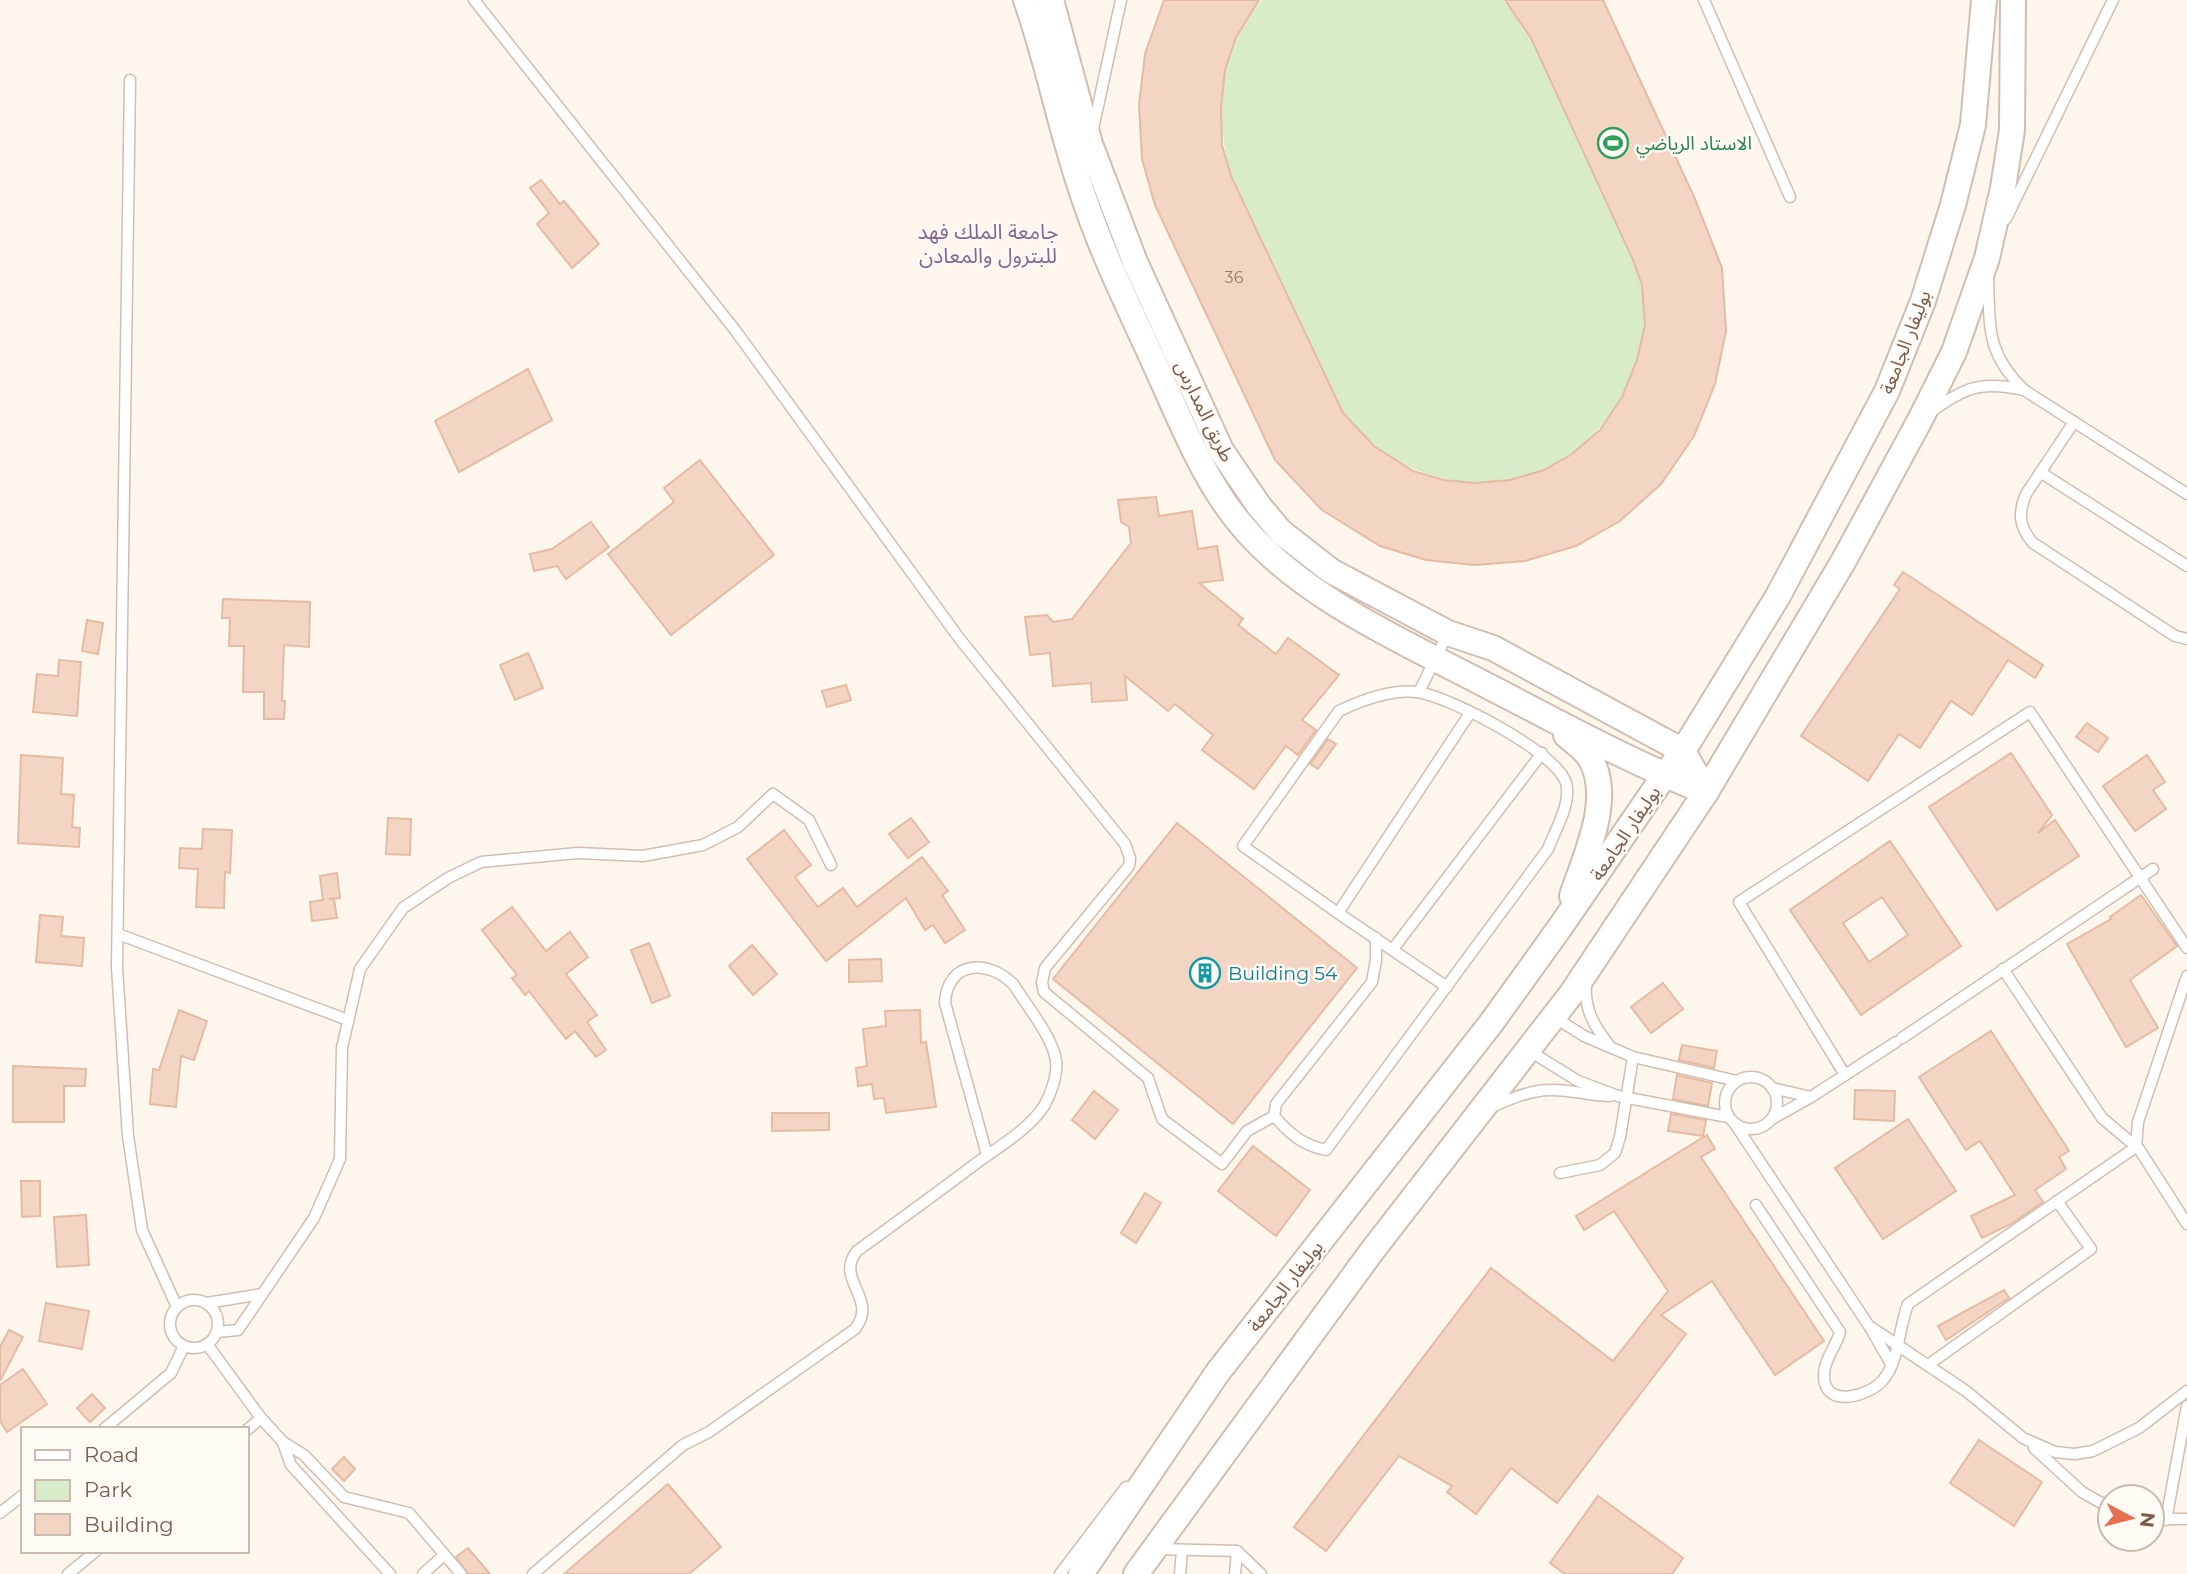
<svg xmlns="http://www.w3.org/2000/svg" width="2187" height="1574" font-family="Montserrat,'Noto Sans Arabic',sans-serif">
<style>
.green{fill:#d8ecc9}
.building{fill:#f3d5c3;stroke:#e6bba3;stroke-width:2;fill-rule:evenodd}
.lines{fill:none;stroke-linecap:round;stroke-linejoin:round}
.service-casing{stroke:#d1beb0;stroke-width:13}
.tertiary-casing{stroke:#d1beb0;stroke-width:28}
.service{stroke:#fff;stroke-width:10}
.tertiary{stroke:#fff;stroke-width:24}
.labels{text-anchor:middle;stroke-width:5;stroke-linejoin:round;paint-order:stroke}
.number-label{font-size:16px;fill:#987a6a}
.leisure-label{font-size:19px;fill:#27864d;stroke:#fffaf3;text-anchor:start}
.street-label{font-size:19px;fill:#7a5c4d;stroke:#fffaf3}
.culture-label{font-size:19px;fill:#0d838f;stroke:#fffaf3;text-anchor:start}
.neighbourhood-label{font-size:21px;fill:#846695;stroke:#fffaf3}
</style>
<rect width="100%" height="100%" fill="#fdf6ec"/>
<path class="green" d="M 1262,0 L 1503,0 C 1527,24 1539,56 1553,86 C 1568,118 1582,150 1597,182 C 1612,215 1633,249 1641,284 C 1644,296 1646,314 1644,326 C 1643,344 1637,361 1630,377 C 1580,502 1426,519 1344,414 C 1331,398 1319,363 1310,343 C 1284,287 1257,231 1231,176 C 1214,114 1217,50 1262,0 Z"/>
<g class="building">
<polygon points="1164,0 1259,0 1236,37 1225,70 1221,108 1222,145 1231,176 1343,413 1374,446 1413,471 1443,480 1475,483 1510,480 1544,470 1572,454 1600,430 1622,397 1637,360 1645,325 1642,285 1633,260 1531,38 1505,0 1603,0 1695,199 1722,268 1726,331 1715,384 1694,436 1661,484 1620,521 1576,546 1525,561 1475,565 1426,560 1380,546 1322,510 1275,460 1155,205 1142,159 1139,105 1145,54"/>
<polygon points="541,180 560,204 564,201 599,244 572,268 537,224 549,213 530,188"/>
<polygon points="528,369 552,420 459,472 435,421"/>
<polygon points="700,460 774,555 671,635 608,554 674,502 664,488"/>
<polygon points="1156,497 1159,516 1192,511 1198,549 1217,546 1223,580 1199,583 1243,619 1238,625 1276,654 1288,638 1339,675 1302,720 1316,730 1298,755 1286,746 1254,789 1202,750 1213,735 1175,704 1168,711 1125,676 1127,700 1092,702 1091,683 1053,686 1050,653 1030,655 1025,617 1047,615 1053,622 1072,619 1131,543 1129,527 1121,522 1118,500"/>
<polygon points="591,522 609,547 566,579 557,566 534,571 530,554 552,549"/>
<polygon points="1903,572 2043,665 2035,678 2008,660 1972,715 1951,701 1920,748 1899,734 1868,781 1801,736 1900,589 1894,585"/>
<polygon points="223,599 310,602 309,647 284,645 282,701 285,701 284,719 264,719 264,692 243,692 244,646 229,646 230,618 222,618"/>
<polygon points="87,620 103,623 98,654 82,651"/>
<polygon points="528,653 543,688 515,700 500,665"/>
<polygon points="59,660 81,662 77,716 33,712 37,674 58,676"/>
<polygon points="846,685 851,700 827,707 822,691"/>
<polygon points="2087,723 2108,738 2098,752 2076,737"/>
<polygon points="1328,739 1336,744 1318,769 1310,764"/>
<polygon points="2011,753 2052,815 2038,833 2055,820 2079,856 1997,910 1929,807"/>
<polygon points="21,755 63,758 61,794 74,795 72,827 80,828 79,847 18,843"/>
<polygon points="2147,755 2165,782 2153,790 2166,809 2135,831 2103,786"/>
<polygon points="388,818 411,819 410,855 386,854"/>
<polygon points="911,818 929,842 908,858 889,834"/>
<polygon points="1177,823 1357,968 1233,1124 1053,979"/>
<polygon points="203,829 232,830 230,873 225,872 224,908 196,907 198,869 179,868 180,848 202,849"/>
<polygon points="784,830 811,865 795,877 818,907 843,888 857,907 922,857 948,891 942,895 965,930 945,943 933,925 925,930 906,898 826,961 747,859"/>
<path d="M 1890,841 L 1961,946 L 1861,1015 L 1790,910 ZM 1882,897 L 1908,935 L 1869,962 L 1843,923 Z"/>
<polygon points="337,873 340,898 329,899 334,899 337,918 312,921 310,902 323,900 320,876"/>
<polygon points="2141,895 2177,946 2130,980 2158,1028 2126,1047 2067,944 2111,919 2110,917"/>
<polygon points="512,907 546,951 570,932 588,957 566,974 597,1015 587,1022 606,1050 596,1057 575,1031 566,1039 529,991 525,995 512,978 517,975 482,930"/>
<polygon points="40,915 63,917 61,936 84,938 82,966 36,962"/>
<polygon points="649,943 670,996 652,1003 631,950"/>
<polygon points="752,945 777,974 753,995 729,966"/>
<polygon points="881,959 882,981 849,982 849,960"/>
<polygon points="1663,983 1683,1009 1651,1033 1631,1007"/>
<polygon points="179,1010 207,1021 194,1060 181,1056 176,1107 150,1104 153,1069 159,1070"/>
<polygon points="920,1010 921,1043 926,1042 936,1107 886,1113 884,1098 874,1099 872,1084 858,1086 856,1068 867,1066 863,1029 886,1026 885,1011"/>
<polygon points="1991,1031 2069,1151 2059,1157 2066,1169 2035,1190 2043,1202 2011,1224 1982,1238 1971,1216 2015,1195 1980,1141 1966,1150 1919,1077"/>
<polygon points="1682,1045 1717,1051 1714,1068 1679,1060"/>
<polygon points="13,1066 86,1069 85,1086 64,1086 64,1122 13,1122"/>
<polygon points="1677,1075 1712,1083 1708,1106 1673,1099"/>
<polygon points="1855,1090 1895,1091 1894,1121 1854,1119"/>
<polygon points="1094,1091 1118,1110 1095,1139 1072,1120"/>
<polygon points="772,1113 829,1113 829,1130 772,1131"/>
<polygon points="1671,1114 1706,1120 1703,1136 1668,1131"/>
<polygon points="1908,1119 1956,1191 1883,1239 1835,1168"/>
<polygon points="1707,1135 1715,1149 1701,1157 1824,1341 1775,1375 1712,1281 1661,1315 1686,1334 1557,1503 1511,1468 1476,1514 1447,1492 1452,1486 1399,1456 1326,1551 1294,1527 1491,1268 1613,1361 1668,1291 1614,1211 1584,1230 1576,1216"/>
<polygon points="1253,1146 1310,1190 1276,1236 1218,1191"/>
<polygon points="21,1181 40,1181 40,1216 22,1217"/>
<polygon points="1145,1193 1161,1203 1136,1243 1121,1233"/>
<polygon points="86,1215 89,1265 57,1267 54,1217"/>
<polygon points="2004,1290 2009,1298 1946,1340 1938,1326"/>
<polygon points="46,1303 89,1311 82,1349 39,1341"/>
<polygon points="9,1330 23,1337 0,1381 0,1347"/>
<polygon points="23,1369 47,1404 7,1432 0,1421 0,1385"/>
<polygon points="92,1394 105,1408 90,1422 77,1408"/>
<polygon points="1979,1440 2042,1482 2014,1526 1950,1483"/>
<polygon points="344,1457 355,1469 344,1481 332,1469"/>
<polygon points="668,1484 721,1547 689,1574 564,1574"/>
<polygon points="1598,1496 1683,1558 1672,1574 1565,1574 1550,1563"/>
<polygon points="468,1548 490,1574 468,1574 456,1557"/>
</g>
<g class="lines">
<g class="service-casing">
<g id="service">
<polyline points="474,0 735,330 959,638 1125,844 1130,858 1129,866 1045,968 1042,983 1044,992 1148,1078 1162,1119 1222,1164 1247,1131 1274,1116"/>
<polyline points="1704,0 1790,197"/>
<polyline points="130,80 117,967 128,1136 142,1230 177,1307"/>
<polyline points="1093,129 1121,0"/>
<polyline points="2006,219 2113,0"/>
<polyline points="2024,390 2187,494"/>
<path d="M 1931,412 C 1966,386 1982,381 2024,390 C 1986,353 1990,328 1988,278"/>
<path d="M 2074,422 L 2026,494 C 2018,513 2019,527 2033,543 L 2175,636 L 2187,639"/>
<polyline points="2040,472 2187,566"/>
<polyline points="1419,692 1448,633"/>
<path d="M 1338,913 L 1243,846 L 1339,711 C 1362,700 1392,689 1417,692 C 1448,696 1557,752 1566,783 C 1572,803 1555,830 1548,849 L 1326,1150 C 1302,1145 1290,1134 1274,1116 L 1276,1104 L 1372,982 L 1376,960 L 1376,938"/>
<polyline points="118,934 348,1020"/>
<polyline points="1393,949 1542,753"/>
<polyline points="2003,969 2102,1118 2139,1149 2187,1224"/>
<path d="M 1586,983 C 1584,1008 1593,1025 1609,1045"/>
<polyline points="1447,987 1338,913 1470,713"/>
<polyline points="1554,1017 1584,1036 1633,1057 1737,1081"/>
<polyline points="1902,1038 2153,869"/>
<polyline points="1528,1050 1578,1081 1618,1096 1728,1117"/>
<polyline points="1845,1075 1739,902 2030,712 2187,948"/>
<circle cx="1751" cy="1103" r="26"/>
<polyline points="1772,1088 1811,1097"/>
<path d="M 1492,1107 C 1509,1099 1530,1090 1550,1090 C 1569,1089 1590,1096 1610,1096"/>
<polyline points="1772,1119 1811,1097 1896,1042"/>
<polyline points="1735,1124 1869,1326 1966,1391 2023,1438 2055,1452 2075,1454 2093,1451 2139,1428 2187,1391"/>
<polyline points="1560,1173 1600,1165 1615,1153 1620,1137 1633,1057"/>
<path d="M 1756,1205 L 1840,1332 C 1836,1347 1823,1361 1824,1377 C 1825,1409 1870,1396 1883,1380 C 1899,1362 1899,1326 1908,1304 L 2136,1147 L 2138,1122 L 2187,976"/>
<circle cx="194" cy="1324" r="24"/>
<polyline points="207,1303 262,1294"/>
<polyline points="1871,1329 1891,1364"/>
<polyline points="217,1332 238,1330 314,1218 340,1159 342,1048 360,969 403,908 448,878 481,862 578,853 643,856 703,845 738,827 773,794 809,820 831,865"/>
<polyline points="207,1344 261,1418 283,1442 304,1455 344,1497 409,1513 461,1574"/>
<polyline points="1928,1365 2091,1249 2057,1201"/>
<polyline points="104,1429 171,1373 184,1346"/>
<polyline points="247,1430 261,1418"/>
<polyline points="283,1443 291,1465 390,1574"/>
<polyline points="2034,1448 2082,1492 2110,1508"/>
<polyline points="0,1513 23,1495"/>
<polyline points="2152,1519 2187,1519"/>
<polyline points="2166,1520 2187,1406"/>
<polyline points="1159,1549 1237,1551 1261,1574"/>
<polyline points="68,1574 96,1551"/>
<polyline points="423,1574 444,1555"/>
<path d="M 533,1574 L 683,1445 L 709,1432 L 855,1329 C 879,1298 834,1280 857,1251 C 897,1222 938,1192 978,1162 C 1000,1146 1029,1129 1044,1106 C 1051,1094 1058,1074 1056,1060 C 1052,1036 1026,1005 1014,985 C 988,958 947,961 945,1003 L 987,1155"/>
<polyline points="1060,1574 1126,1487"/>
<polyline points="1180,1574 1182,1550"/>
<polyline points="1235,1574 1237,1551"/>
</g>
</g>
<g class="tertiary-casing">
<g id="tertiary">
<path d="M 1026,0 C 1049,65 1061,133 1084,198 C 1105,261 1136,321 1163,382 C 1185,431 1208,487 1244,528 C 1305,599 1404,642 1486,685 C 1558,722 1630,762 1706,792"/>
<polyline points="1051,0 1090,144 1135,262 1221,450 1259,506 1281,532 1331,571 1448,633 1493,648 1683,751 1706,792"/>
<path d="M 1566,735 C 1574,742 1585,749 1590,758 C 1614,798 1585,856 1572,896"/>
<polyline points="1081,1574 1218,1372 1492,1022 1561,926 1664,776 1683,751 1778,596 1887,391 1923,301 1953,205 1973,125 1984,0"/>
<polyline points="1136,1574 1372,1251 1572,993 1706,792 1843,562 1920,420 1954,352 1987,258 2003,188 2012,130 2013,0"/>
</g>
</g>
<use href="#service" class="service"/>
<use href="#tertiary" class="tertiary"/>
</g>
<defs>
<g id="stadium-ring" transform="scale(1.575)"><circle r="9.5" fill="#fffaf3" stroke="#2e9e5b" stroke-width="1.5"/><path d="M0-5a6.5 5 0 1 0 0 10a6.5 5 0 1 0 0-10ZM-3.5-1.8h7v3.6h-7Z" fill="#2e9e5b"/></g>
<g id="building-ring" transform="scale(1.575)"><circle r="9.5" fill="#fffaf3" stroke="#0f9aa8" stroke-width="1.5"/><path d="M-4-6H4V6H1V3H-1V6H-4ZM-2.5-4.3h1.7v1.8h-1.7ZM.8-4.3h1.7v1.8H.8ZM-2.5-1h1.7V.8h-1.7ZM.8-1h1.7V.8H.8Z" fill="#0f9aa8"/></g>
</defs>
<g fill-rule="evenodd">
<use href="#stadium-ring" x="1613" y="143"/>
<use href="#building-ring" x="1205" y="973"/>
</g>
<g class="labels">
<g class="number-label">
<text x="1234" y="283">36</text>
</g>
<g class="leisure-label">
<text x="1636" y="150">الاستاد الرياضي</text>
</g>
<g class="street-label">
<text transform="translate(1905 342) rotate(-69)" y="7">بوليفار الجامعة</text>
<text transform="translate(1205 411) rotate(64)" y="7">طريق المدارس</text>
<text transform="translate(1625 833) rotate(-56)" y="7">بوليفار الجامعة</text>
<text transform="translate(1285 1286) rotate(-52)" y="7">بوليفار الجامعة</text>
</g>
<g class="culture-label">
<text x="1228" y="980">Building 54</text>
</g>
<g class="neighbourhood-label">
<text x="988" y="239">جامعة الملك فهد<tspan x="988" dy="24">للبترول والمعادن</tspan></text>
</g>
</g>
<rect x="21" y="1427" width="228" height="126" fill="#fffaf3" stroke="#cabbb1" stroke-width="2"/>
<rect x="35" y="1450" width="35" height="10" fill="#ffffff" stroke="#cabbb1" stroke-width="2"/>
<text x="84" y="1462" font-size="21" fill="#7a5c4d">Road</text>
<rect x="35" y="1480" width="35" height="21" fill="#d8ecc9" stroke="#cabbb1" stroke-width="2"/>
<text x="84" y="1497" font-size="21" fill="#7a5c4d">Park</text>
<rect x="35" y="1514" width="35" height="21" fill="#f3d5c3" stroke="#cabbb1" stroke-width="2"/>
<text x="84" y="1532" font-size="21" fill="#7a5c4d">Building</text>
<g transform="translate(2131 1518) rotate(97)"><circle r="33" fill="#fffaf3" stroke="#cabbb1" stroke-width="2"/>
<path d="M0-5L12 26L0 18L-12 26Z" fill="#e76f51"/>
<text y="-10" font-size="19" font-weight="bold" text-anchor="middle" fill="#7a5c4d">N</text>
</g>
</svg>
